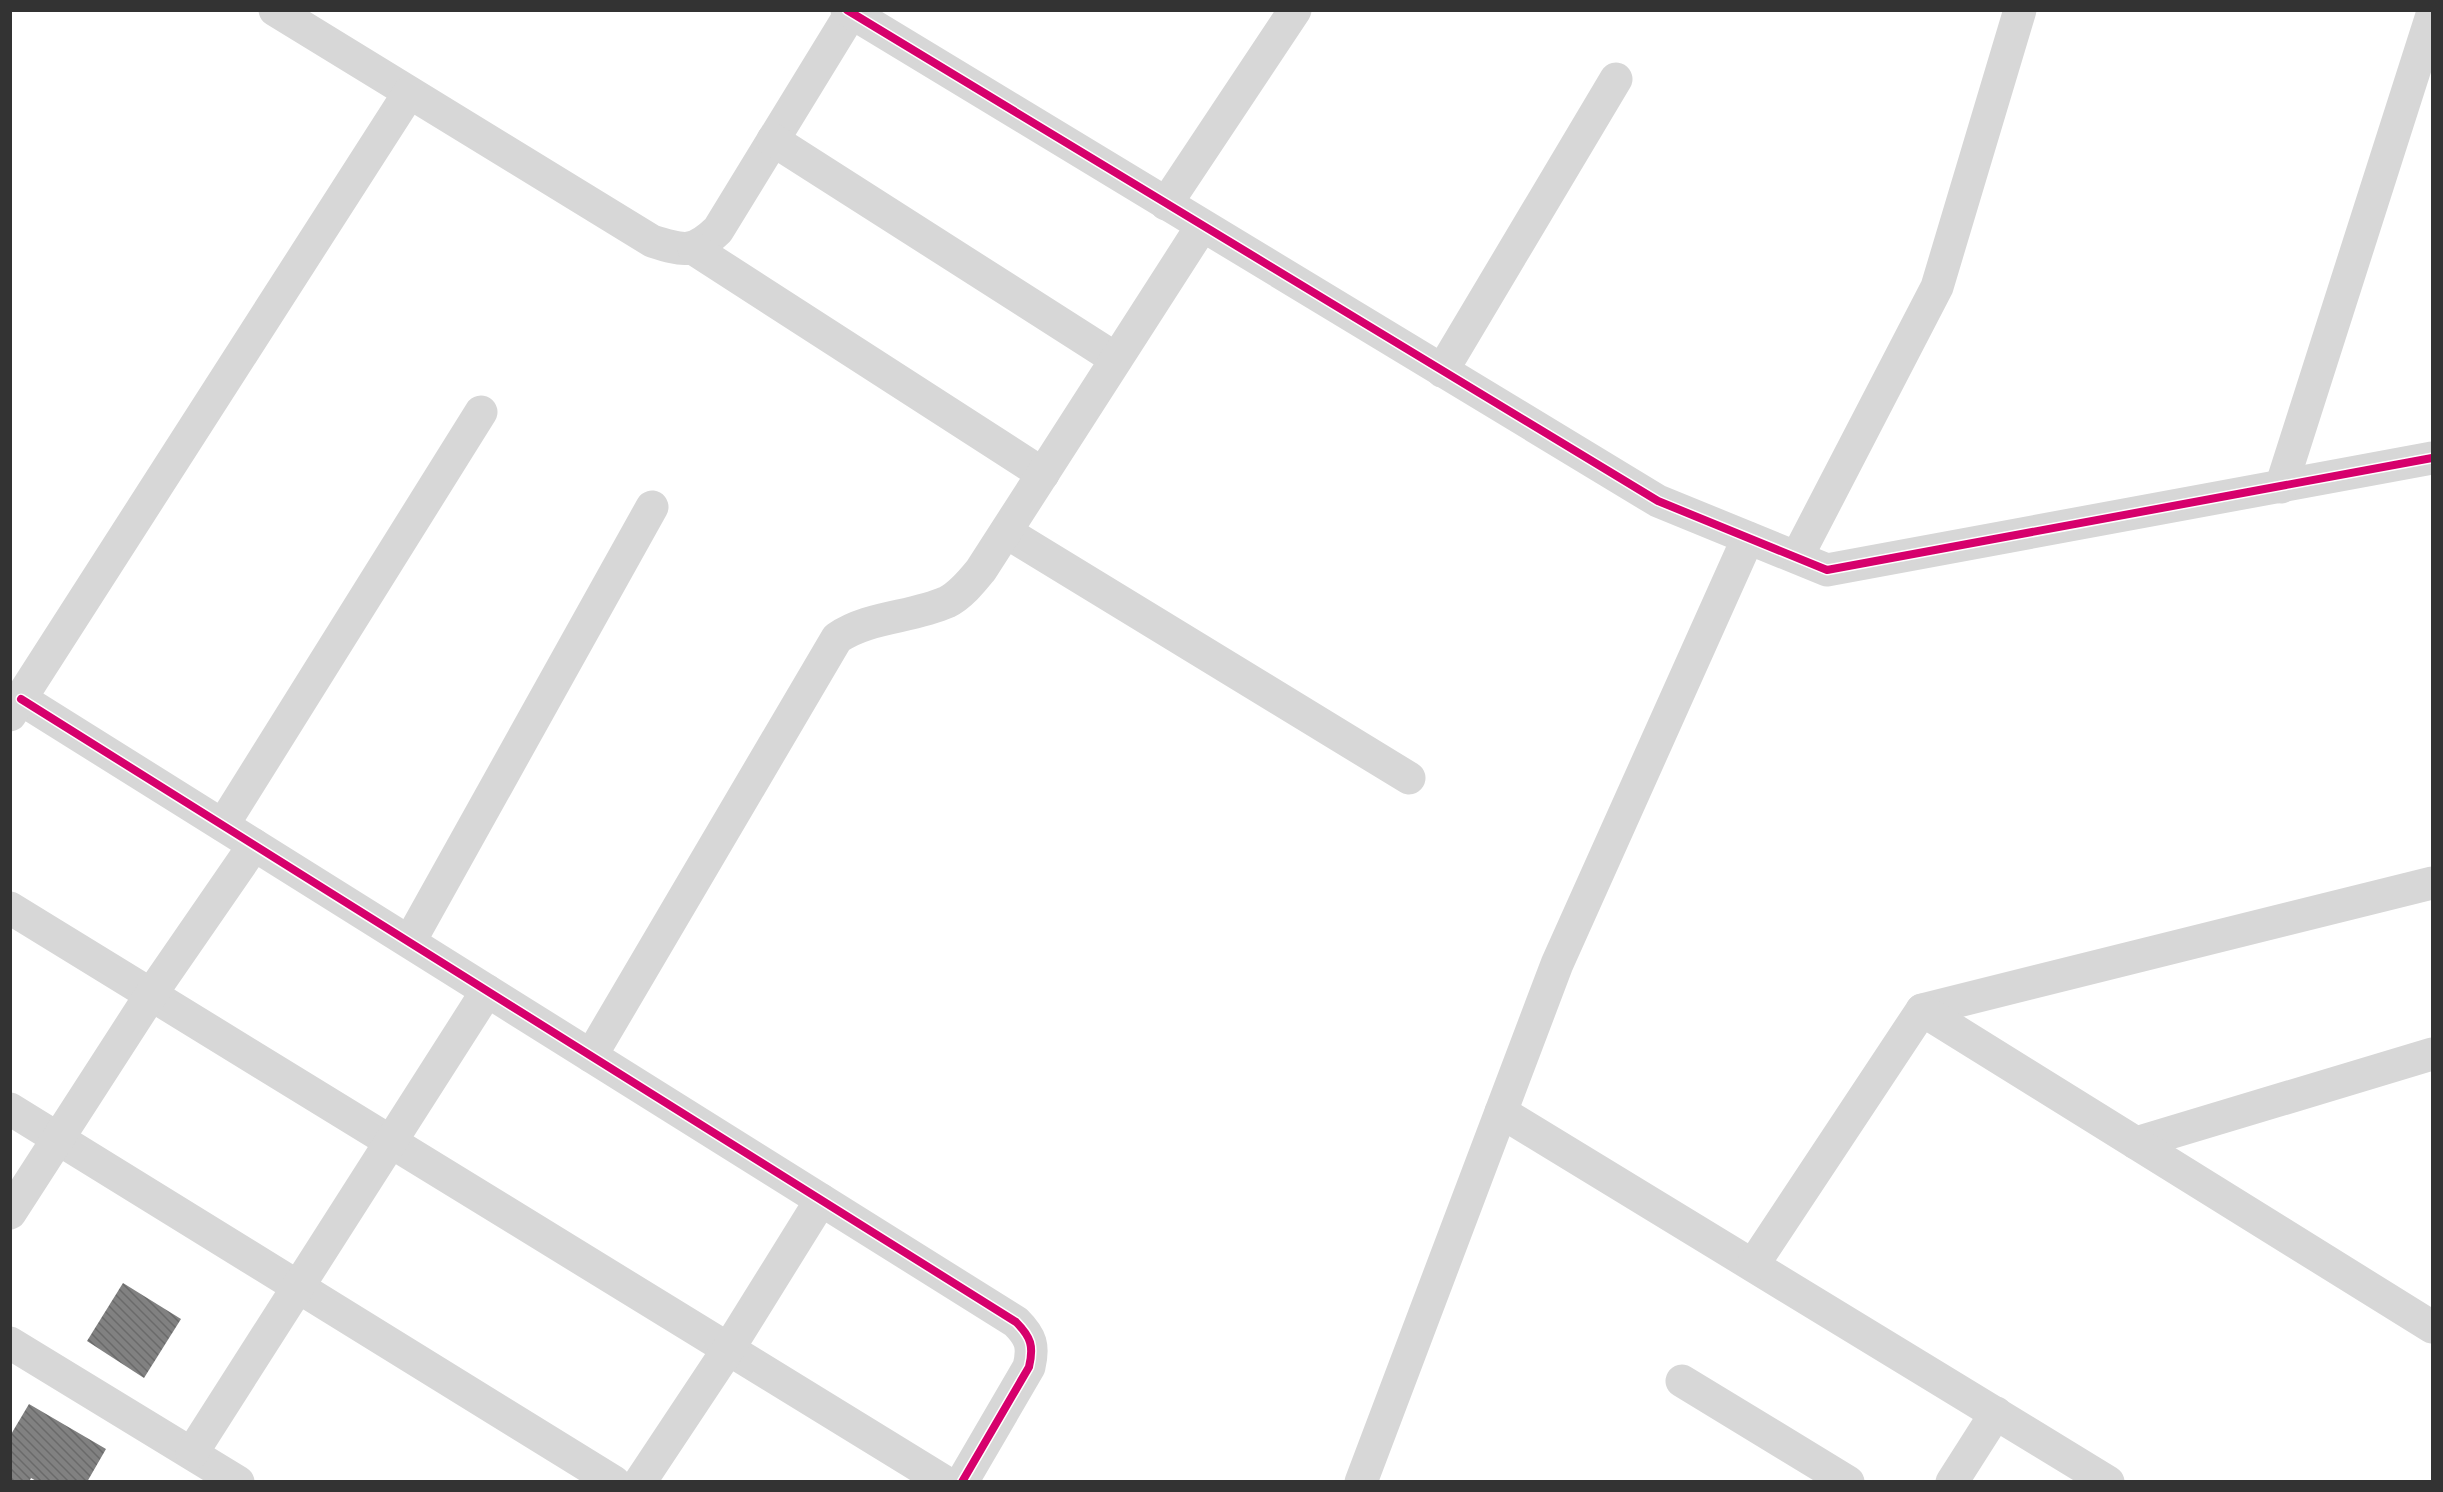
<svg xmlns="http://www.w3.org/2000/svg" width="2443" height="1492" font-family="'Fira Sans',sans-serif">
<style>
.building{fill:url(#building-back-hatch)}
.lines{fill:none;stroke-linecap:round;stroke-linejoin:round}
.street{stroke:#d7d7d7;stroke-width:33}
.cycleway-casing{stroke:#fff;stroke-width:11}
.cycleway{stroke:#d6006c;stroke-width:8}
</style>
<defs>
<pattern id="building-back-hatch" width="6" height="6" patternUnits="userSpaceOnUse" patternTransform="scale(1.5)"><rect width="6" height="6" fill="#818181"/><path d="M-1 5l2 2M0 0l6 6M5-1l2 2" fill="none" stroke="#6a6a6a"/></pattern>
</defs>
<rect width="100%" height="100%" fill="#fff"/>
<g class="building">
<polygon points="123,1283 181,1319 144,1378 87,1341"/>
<polygon points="29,1404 106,1449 87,1482 38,1482 31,1478 29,1482 10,1482 10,1436"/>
</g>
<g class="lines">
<g class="street">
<path d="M 275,10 L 652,241 C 684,251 693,254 718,230 L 851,13"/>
<polyline points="847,10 1658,501 1827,570 2432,458"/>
<polyline points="773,140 1116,359"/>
<polyline points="1166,204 1295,10"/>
<polyline points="694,249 1043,474"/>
<polyline points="1442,371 1616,79"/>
<polyline points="2281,487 2432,15"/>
<polyline points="1006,532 1409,778"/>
<polyline points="1797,557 1937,287 2020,10"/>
<path d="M 21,699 L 1016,1322 C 1031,1337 1034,1346 1029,1367 L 962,1482"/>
<polyline points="10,715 409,93"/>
<polyline points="223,825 481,412"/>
<polyline points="10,908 945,1482"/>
<polyline points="410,941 652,507"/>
<polyline points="1922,1010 2432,883"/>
<path d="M 591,1056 L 837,638 C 869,616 911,618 947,602 C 961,595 972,581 981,570 L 1202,226"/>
<polyline points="10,1109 614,1482"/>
<polyline points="1501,1112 2108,1482"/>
<polyline points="2136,1143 2432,1054"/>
<polyline points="10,1213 152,993 254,845"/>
<polyline points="1753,1265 1922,1010 2432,1327"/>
<polyline points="10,1343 238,1482"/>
<polyline points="1682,1381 1848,1482"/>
<polyline points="192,1453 487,991"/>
<polyline points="640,1482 729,1348 821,1200"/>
<polyline points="1361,1482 1557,964 1748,538"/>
<polyline points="1952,1482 1996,1413"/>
</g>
<g class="cycleway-casing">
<g id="cycleway">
<polyline points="847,10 1658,501 1827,570 2432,458"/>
<path d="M 21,699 L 1016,1322 C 1031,1337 1034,1346 1029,1367 L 962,1482"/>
</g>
</g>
<use href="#cycleway" class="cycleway"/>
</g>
<rect width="2443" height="1492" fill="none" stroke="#333333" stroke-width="24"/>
</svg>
